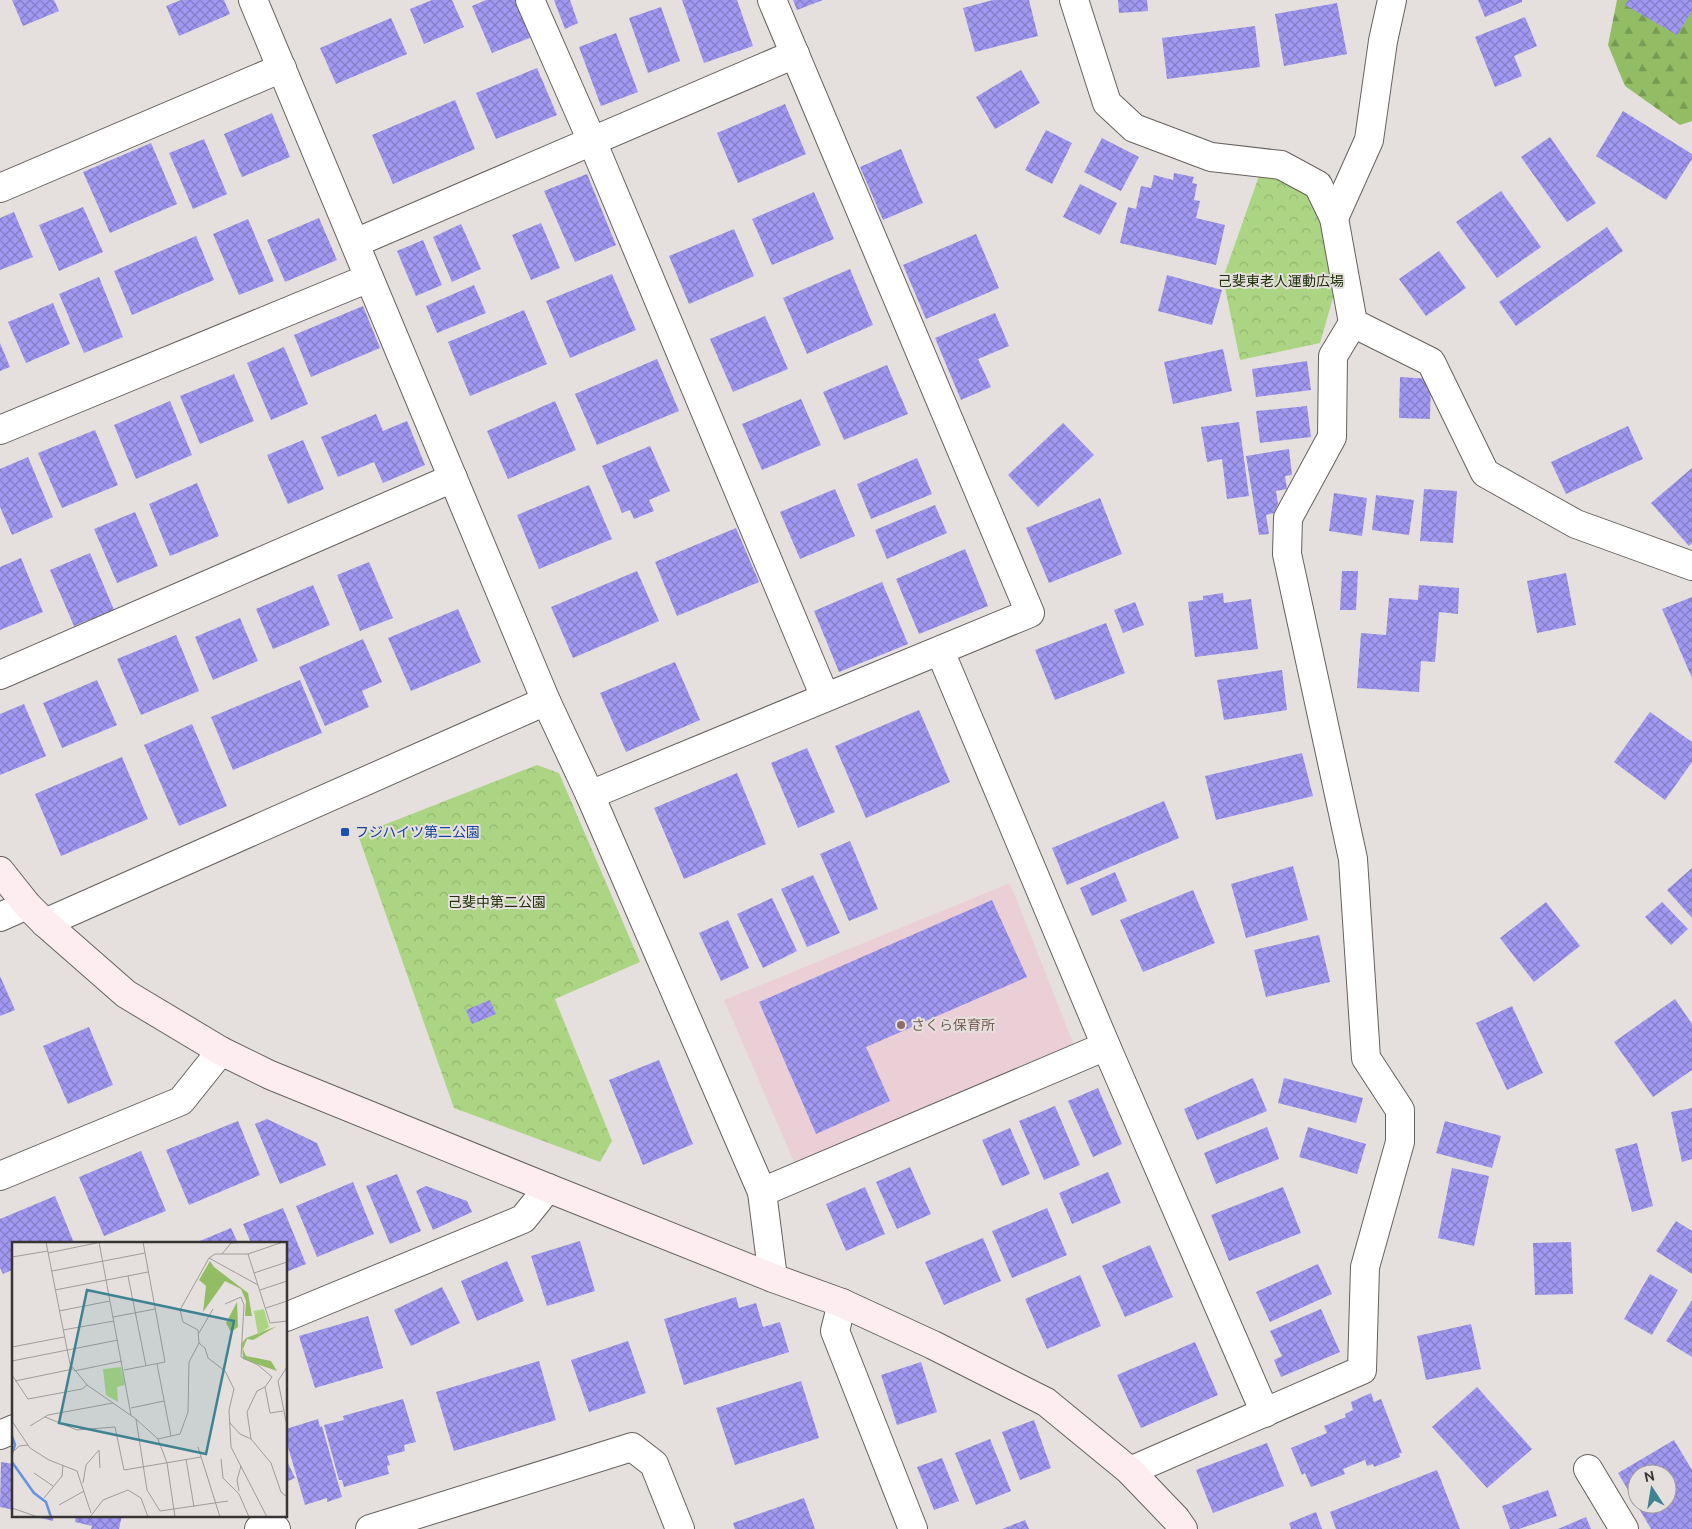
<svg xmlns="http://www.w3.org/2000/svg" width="1692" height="1529" font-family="Ubuntu,'Noto Sans JP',sans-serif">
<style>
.education{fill:#ead0d6}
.forest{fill:url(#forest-firs)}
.park{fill:url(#park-crowns)}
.building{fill:url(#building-cross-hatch);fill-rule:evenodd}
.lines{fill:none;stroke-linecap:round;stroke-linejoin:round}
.street-casing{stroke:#66615f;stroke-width:30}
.secondary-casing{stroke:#66615f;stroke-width:30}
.street{stroke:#fff;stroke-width:28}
.secondary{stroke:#feedf0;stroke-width:28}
.transit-dot{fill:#1a4fb4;stroke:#e5e0dd;stroke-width:2}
.education-dot{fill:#8d6e63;stroke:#e5e0dd;stroke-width:2}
.labels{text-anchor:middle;stroke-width:4;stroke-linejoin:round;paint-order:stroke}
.park-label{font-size:14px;fill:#20300b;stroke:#e5e0dd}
.transit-label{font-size:14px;fill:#164399;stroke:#e5e0dd;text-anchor:start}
.education-label{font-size:14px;fill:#785e54;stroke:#e5e0dd;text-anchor:start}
.inset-river{fill:none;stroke:#6692e1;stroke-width:2.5}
.inset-road{fill:none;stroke:#9f9c99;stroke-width:1}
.view{fill:#3f8392;fill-opacity:0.15;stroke:#3f8392;stroke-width:2.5}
.inset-edge{fill:none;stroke:#373534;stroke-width:2.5}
</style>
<defs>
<pattern id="forest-firs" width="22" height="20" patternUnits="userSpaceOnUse" patternTransform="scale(1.25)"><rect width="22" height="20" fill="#92bd64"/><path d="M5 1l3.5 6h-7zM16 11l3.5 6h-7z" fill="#789a53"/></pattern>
<pattern id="park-crowns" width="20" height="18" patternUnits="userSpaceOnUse" patternTransform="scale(1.25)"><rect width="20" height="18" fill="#abd582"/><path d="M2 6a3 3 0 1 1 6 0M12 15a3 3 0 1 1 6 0" fill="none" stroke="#94b771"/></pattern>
<pattern id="building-cross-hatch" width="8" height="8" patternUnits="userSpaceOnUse" patternTransform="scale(1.25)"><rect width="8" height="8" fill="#a198f1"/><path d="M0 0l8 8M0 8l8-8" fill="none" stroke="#847dc4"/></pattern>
</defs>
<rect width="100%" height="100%" fill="#e5e0dd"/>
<polygon class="education" points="1010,883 1076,1050 808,1165 793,1160 724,1000"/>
<polygon class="forest" points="1617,0 1692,0 1692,121 1680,125 1625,86 1608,45"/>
<g class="park">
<polygon points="1260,173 1278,176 1312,193 1328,223 1337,284 1320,343 1240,360 1223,278"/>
<polygon points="537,765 559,773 640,962 555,999 612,1141 600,1162 454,1108 358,835"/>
</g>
<g class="building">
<polygon points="12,0 54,0 59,11 23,26"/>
<polygon points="181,0 224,0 230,14 179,36 166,6"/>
<polygon points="432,0 452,0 464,27 424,44 410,9"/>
<polygon points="486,0 516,0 532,37 492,53 472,6"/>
<polygon points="554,0 570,0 578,23 565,29"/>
<polygon points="682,0 737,0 753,46 704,63"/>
<polygon points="793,0 823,0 797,10"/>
<polygon points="993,0 1029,0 1038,36 975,52 963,8"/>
<polygon points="1118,0 1147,0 1148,11 1119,13"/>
<polygon points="1478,0 1522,0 1522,2 1485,17"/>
<polygon points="1628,0 1692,0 1692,11 1677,35 1625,5"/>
<polygon points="1337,3 1347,54 1284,66 1275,14"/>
<polygon points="661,7 680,61 648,73 629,18"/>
<polygon points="1525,17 1537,46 1514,56 1522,76 1495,87 1475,37"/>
<polygon points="391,18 407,54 336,84 320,48"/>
<polygon points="1255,26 1260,67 1167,79 1162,38"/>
<polygon points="616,33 638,92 601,106 579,47"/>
<polygon points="537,68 557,115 496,139 476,93"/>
<polygon points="1021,70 1040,103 995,129 976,97"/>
<polygon points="455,100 475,149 393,184 372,135"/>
<polygon points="785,104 806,154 738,183 717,133"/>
<polygon points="1623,111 1692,154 1692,159 1666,200 1596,156"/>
<polygon points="272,113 290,157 242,177 224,134"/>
<polygon points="1046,130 1072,143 1052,184 1025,170"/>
<polygon points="1550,137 1596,203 1567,222 1521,157"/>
<polygon points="1102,138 1139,157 1121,191 1084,172"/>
<polygon points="204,139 227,194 193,209 169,153"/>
<polygon points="151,143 177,204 110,233 83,172"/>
<polygon points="901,149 923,203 883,220 860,167"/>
<polygon points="1174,173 1194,177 1192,183 1197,184 1194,200 1200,201 1196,218 1225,225 1216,265 1120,243 1128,207 1136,209 1141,186 1151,188 1154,175 1173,180"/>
<polygon points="587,174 616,245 575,262 544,191"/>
<polygon points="1080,184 1117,203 1100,235 1063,217"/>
<polygon points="1501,191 1541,247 1497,278 1456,222"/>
<polygon points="814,192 834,239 772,265 752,219"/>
<polygon points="83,207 103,252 59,271 39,225"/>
<polygon points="14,212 33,257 0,270 0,218"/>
<polygon points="319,218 337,260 285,282 267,240"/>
<polygon points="248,219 274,281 239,295 213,234"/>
<polygon points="541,223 560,268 531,280 512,235"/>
<polygon points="461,224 481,269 452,282 433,237"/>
<polygon points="1607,227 1623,251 1516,326 1499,302"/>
<polygon points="734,229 754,276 689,304 669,256"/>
<polygon points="976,234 999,288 926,319 903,265"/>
<polygon points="196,236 214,280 132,315 114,271"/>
<polygon points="423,240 442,285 416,296 397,251"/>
<polygon points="1439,251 1466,288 1426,316 1399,279"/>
<polygon points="850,269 873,325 807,354 783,298"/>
<polygon points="612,274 636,330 570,358 546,301"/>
<polygon points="1167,275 1222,290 1212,325 1158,311"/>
<polygon points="99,277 123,337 84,353 59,294"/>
<polygon points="474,285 486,313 437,333 426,306"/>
<polygon points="53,303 70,344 26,363 8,322"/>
<polygon points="363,306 380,348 311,377 294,335"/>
<polygon points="524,310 547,364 470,396 448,342"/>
<polygon points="995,313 1009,346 978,359 991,387 961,400 935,338"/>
<polygon points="765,316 788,369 733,392 710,339"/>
<polygon points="0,343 10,367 0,371"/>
<polygon points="284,347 308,404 271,420 247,363"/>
<polygon points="1223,349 1232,391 1173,404 1164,362"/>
<polygon points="657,359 679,411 597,445 575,394"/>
<polygon points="1307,361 1311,390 1256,397 1252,369"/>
<polygon points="887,365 908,414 844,440 823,392"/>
<polygon points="234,374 254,421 200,444 180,396"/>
<polygon points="1400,377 1431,379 1430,419 1399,418"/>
<polygon points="801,399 821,445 762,470 742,424"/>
<polygon points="170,401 192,455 136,479 114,425"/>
<polygon points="555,401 576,450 508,479 487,431"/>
<polygon points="1307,406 1311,437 1260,443 1256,411"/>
<polygon points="376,414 383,431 407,421 425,465 383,483 374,462 338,477 321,437"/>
<polygon points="1239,422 1249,496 1227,499 1222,459 1207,462 1201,427"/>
<polygon points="1063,423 1094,455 1038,507 1008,475"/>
<polygon points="1628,426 1643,459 1566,494 1551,462"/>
<polygon points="95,430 118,485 62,508 38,453"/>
<polygon points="303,440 324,489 288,504 267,455"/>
<polygon points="650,446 670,491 649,500 654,511 634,519 630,510 622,513 602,466"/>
<polygon points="1289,449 1292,475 1285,476 1287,489 1276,491 1278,504 1274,513 1266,515 1269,534 1259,535 1246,456"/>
<polygon points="28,457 53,517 12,535 0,507 0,469"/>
<polygon points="917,458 932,494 871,519 857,484"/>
<polygon points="1692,468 1692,543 1689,546 1651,503"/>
<polygon points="197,483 219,536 170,556 149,504"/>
<polygon points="589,485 612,539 539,569 517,515"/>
<polygon points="835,489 855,536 800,559 780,512"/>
<polygon points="1424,489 1457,491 1453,543 1420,541"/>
<polygon points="1334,493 1367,498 1362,536 1329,531"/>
<polygon points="1376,495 1414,500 1409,535 1372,530"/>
<polygon points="1100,498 1122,554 1049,583 1026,528"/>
<polygon points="935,505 947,533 887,559 875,530"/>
<polygon points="135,512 158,566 117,583 94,529"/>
<polygon points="736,528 759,582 677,616 655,562"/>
<polygon points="965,549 988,606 919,634 896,579"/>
<polygon points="90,553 114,610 74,626 50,570"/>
<polygon points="21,558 43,612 0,630 0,567"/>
<polygon points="369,562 393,618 360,631 337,575"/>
<polygon points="637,571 659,621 573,658 551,607"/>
<polygon points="1342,571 1358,571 1356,610 1340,610"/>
<polygon points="1566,573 1576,625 1537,633 1527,581"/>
<polygon points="882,582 908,644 839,672 814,611"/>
<polygon points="313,585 330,625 273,649 256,609"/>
<polygon points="1419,585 1459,588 1458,614 1439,612 1435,662 1421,661 1419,692 1357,688 1361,633 1386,635 1389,598 1418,600"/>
<polygon points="1223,593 1224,603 1251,599 1258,649 1195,657 1188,602 1203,600 1203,596"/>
<polygon points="1692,597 1692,678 1662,609"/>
<polygon points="1135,602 1144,625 1123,633 1114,610"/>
<polygon points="458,609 481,662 411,691 388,638"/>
<polygon points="240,618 258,661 213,680 195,637"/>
<polygon points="1106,623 1125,673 1055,700 1035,650"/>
<polygon points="176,635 199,691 141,715 117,659"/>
<polygon points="363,639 382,682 362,691 369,707 325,726 299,667"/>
<polygon points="675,662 700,720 626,752 600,693"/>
<polygon points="1282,670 1287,710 1224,720 1217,680"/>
<polygon points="97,680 117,725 62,748 43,703"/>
<polygon points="300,680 322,733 233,770 211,717"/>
<polygon points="24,704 46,756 0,775 0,714"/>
<polygon points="919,710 950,782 866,818 835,746"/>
<polygon points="1650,712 1692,742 1692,762 1665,800 1614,762"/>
<polygon points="192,724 227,806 179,826 144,745"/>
<polygon points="807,748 835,812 798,828 771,763"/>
<polygon points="1302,753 1313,796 1216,820 1205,776"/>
<polygon points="122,757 148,819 61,856 35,794"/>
<polygon points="737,773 766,844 684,879 654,808"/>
<polygon points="1164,801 1179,838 1067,885 1052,848"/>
<polygon points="850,841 878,909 849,921 820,854"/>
<polygon points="1293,866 1308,920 1246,938 1231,884"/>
<polygon points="1692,868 1692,918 1667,890"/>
<polygon points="1115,872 1127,901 1092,916 1080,888"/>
<polygon points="813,875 840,933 807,947 781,889"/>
<polygon points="1193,890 1215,943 1143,972 1120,920"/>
<polygon points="772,898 797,951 763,968 737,914"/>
<polygon points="992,900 1027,977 866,1047 890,1101 816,1134 759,1002"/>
<polygon points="1546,902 1580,946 1534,982 1500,938"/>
<polygon points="1662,902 1688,929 1671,945 1645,917"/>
<polygon points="728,920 749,968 721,981 699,933"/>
<polygon points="1319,935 1330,982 1266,997 1254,950"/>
<polygon points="0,976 15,1010 0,1016"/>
<polygon points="1675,999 1692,1024 1692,1070 1653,1097 1614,1042"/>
<polygon points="490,1000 496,1014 472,1024 466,1010"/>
<polygon points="1512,1006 1543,1073 1507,1090 1476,1023"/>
<polygon points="89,1027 113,1085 68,1104 43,1046"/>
<polygon points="659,1060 693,1144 643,1165 609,1080"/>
<polygon points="1253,1078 1267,1111 1197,1140 1184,1109"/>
<polygon points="1284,1078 1363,1098 1356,1123 1278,1103"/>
<polygon points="1098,1088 1122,1144 1093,1157 1068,1101"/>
<polygon points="1055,1106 1080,1165 1044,1180 1019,1121"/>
<polygon points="1692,1108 1692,1159 1682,1162 1671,1112"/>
<polygon points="267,1119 317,1143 326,1165 280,1184 255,1124"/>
<polygon points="238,1121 260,1175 189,1205 166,1150"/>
<polygon points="1445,1121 1501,1136 1492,1168 1436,1153"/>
<polygon points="1267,1127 1279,1159 1216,1184 1204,1153"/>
<polygon points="1308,1127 1366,1144 1357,1174 1299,1157"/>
<polygon points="1010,1128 1030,1174 1002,1186 982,1140"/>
<polygon points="1637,1143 1653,1206 1632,1212 1615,1149"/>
<polygon points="141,1151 166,1211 104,1236 79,1177"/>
<polygon points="910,1167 931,1214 897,1229 876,1182"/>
<polygon points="1452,1168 1489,1176 1474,1246 1438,1238"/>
<polygon points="1108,1172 1121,1203 1072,1224 1059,1193"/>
<polygon points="397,1174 421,1231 390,1244 366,1186"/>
<polygon points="353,1182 374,1234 317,1257 296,1206"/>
<polygon points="426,1186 467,1201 472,1212 433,1230 416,1191"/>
<polygon points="865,1187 885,1234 846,1251 826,1204"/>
<polygon points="1283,1187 1301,1233 1229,1261 1211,1215"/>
<polygon points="55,1196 74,1243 14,1243 14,1269 3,1274 0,1268 0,1219"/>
<polygon points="283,1208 306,1264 286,1272 286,1243 251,1243 243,1224"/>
<polygon points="1047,1208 1067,1255 1012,1278 992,1231"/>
<polygon points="1676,1221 1692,1231 1692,1274 1656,1251"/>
<polygon points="231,1228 238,1243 195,1243"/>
<polygon points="983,1238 1001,1281 944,1305 925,1262"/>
<polygon points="580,1241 595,1291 547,1306 531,1256"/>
<polygon points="1571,1242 1573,1294 1535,1295 1533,1243"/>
<polygon points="1150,1245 1173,1297 1125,1317 1102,1266"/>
<polygon points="507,1261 524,1301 477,1321 461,1281"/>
<polygon points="1318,1264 1332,1294 1270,1322 1256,1292"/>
<polygon points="1650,1274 1678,1290 1652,1335 1624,1319"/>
<polygon points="1080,1275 1101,1326 1047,1349 1025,1299"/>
<polygon points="442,1287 460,1323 411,1346 394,1310"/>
<polygon points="736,1297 739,1308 756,1303 763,1327 780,1322 789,1352 684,1385 664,1319"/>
<polygon points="1692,1300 1692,1357 1666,1341"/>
<polygon points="1321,1309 1340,1352 1281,1377 1274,1360 1282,1356 1270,1331"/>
<polygon points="368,1316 383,1368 315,1388 299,1336"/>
<polygon points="1471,1324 1481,1369 1426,1380 1417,1336"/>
<polygon points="628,1341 646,1393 589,1412 571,1360"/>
<polygon points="1195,1342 1218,1395 1141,1428 1117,1375"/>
<polygon points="539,1361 556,1420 454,1451 436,1392"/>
<polygon points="921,1362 937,1412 897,1425 881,1375"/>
<polygon points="801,1381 819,1438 735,1465 716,1408"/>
<polygon points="1477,1387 1532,1449 1487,1488 1432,1427"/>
<polygon points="1371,1393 1374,1402 1381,1399 1402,1453 1399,1453 1400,1457 1374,1467 1373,1464 1367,1466 1365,1460 1343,1469 1345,1474 1311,1487 1305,1473 1302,1475 1291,1448 1327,1433 1324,1426 1346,1417 1345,1414 1353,1410 1351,1402"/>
<polygon points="403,1399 416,1442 404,1445 405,1451 387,1456 390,1465 387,1466 389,1474 344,1487 342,1480 339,1480 324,1425 344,1420 343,1416"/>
<polygon points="318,1419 320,1427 322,1426 342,1497 327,1502 327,1498 305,1505 286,1440 286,1429"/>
<polygon points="1034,1420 1051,1468 1020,1480 1002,1432"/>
<polygon points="990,1439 1011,1491 976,1505 955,1453"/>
<path d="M 1674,1440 L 1692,1470 L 1692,1529 L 1651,1529 L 1618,1473 ZM 1637,1474 L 1667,1474 L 1667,1504 L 1637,1504 Z"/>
<polygon points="1267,1443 1284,1486 1213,1513 1196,1470"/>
<polygon points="942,1458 959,1501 934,1510 917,1467"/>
<polygon points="286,1459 295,1478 286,1482"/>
<polygon points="1,1462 14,1464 14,1510 0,1507"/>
<polygon points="1437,1470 1460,1529 1336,1529 1330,1512"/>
<polygon points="1548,1490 1557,1516 1519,1529 1510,1529 1502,1506"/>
<polygon points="804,1498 815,1529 735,1529 733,1523"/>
<polygon points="1316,1512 1322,1529 1291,1529 1289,1523"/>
<polygon points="28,1515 54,1515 53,1521"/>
<polygon points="76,1515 122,1515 119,1529 91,1529 92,1526 75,1522"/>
<polygon points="1586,1517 1591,1529 1558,1529"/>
<polygon points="1025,1520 1029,1529 1002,1529"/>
</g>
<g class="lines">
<g class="street-casing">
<g id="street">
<polyline points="253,0 546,701 590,795 762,1192 773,1278"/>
<polyline points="530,0 592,141 825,697"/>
<polyline points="1074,0 1107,103 1134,128 1211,157 1281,165 1318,185 1334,218 1353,323 1431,362 1485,473 1576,524 1692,566"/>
<polyline points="0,188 282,68"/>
<polyline points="1334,218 1369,140 1383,41 1392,0"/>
<polyline points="355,243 795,54"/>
<polyline points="0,430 369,278"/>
<polyline points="940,651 1106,1046 1265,1413"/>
<polyline points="0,675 453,478"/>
<polyline points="590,795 1030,613 772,0"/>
<polyline points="0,917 27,905"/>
<polyline points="45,923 546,701"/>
<polyline points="0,1176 181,1101 221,1051"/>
<polyline points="762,1192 1106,1046"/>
<polyline points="842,1303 835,1331 913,1529"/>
<polyline points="286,1317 523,1219 548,1188"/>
<polyline points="0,1435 14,1429"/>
<polyline points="1588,1469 1624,1529"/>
<polyline points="1130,1471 1362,1370 1365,1267 1400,1142 1400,1110 1366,1058 1353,859 1287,554 1288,518 1332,437 1333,356 1353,323"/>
<polyline points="259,1529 263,1526 276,1529"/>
<polyline points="370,1529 632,1447 654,1464 680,1529"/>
</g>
</g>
<g class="secondary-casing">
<polyline id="secondary" points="0,871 27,905 45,923 126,994 221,1051 270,1075 548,1188 773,1278 842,1303 933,1345 1046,1402 1130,1471 1176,1519 1183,1529"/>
</g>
<use href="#street" class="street"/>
<use href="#secondary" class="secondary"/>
</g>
<rect class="transit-dot" x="340" y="827" width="10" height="10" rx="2.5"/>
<circle class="education-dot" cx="901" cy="1025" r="5"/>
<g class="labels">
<g class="park-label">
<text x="1281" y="286">己斐東老人運動広場</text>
<text x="497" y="907">己斐中第二公園</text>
</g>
<g class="transit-label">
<text x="355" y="837">フジハイツ第二公園</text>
</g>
<g class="education-label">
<text x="911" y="1030">さくら保育所</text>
</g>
</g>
<g transform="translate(12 1242)">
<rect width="275" height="275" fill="#e5e0dd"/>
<path d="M 198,19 L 202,25 L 236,51 L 240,74 L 233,74 L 234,59 L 229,47 L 213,39 L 191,70 L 194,44 L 187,38 ZM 225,60 L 226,85 L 219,90 L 214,81 ZM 265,84 L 241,98 L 235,97 L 231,107 L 234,114 L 259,119 L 265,129 L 231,117 L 230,101 L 234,96 Z" fill="#92bd64"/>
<path d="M 252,67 L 257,85 L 246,93 L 242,69 ZM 109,125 L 113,143 L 105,145 L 106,160 L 94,153 L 91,127 Z" fill="#abd582"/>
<path class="inset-river" d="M 0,194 L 3,203 L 0,211M 0,220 L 22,251 L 34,260 L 39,275"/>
<path class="inset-road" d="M 34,0 L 58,122 L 75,143 L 124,177 L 146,197 L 155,221 L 163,275M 87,0 L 119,173M 36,11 L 89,0M 210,12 L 219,1 L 235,0M 236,12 L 258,81 L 275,79M 0,15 L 36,9M 197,16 L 246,43M 40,29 L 133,11M 242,31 L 275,20M 116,34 L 134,124M 43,48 L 136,30M 248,48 L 275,39M 213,62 L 229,55 L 232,63 L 229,115 L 246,123 L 260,135 L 253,145 L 245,149 L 235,170 L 239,197M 254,66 L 275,59M 47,69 L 98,59M 101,75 L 143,67M 51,88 L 102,79M 187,91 L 201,67M 0,105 L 52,95M 0,119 L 106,98M 145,122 L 159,194M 275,125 L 266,139 L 275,184M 112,128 L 153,120 L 131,0M 62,129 L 110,119M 0,133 L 16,157 L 70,147 L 75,143M 3,139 L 61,127M 253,145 L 258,171 L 271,169M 119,166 L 152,159M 33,175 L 65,188 L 103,185 L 112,228 L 189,215M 124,177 L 135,248 L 148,269 L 216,259M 0,179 L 18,206 L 37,218 L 65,229 L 79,271M 218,181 L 228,192 L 239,197 L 259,221 L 269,250 L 275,255M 18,184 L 36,173 L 101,161M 146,197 L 168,192 L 176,170 L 177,120 L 187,101M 186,205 L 208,275M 0,211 L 7,204 L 16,203M 174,217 L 182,265M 209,217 L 211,236 L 227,252 L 237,275M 22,231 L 41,244M 71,241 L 74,223 L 87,208 L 88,226M 227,249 L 225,238 L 229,224M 32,256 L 50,234 L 51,223M 47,263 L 72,249M 0,266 L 26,275M 78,275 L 91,258 L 116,248 L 129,256 L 136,275M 255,275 L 219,205 L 217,168 L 222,147 L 213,129 L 196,116 L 193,106 L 187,101 L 186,88 L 171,80 L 168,68 L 197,16 L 203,12 L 236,12 L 271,0"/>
<path class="view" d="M 75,48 L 222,79 L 194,212 L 47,181 Z"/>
<rect width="275" height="275" class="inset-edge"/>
</g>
<g transform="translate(1652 1489) rotate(348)"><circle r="24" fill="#e5e0dd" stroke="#9f9c99"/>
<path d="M0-4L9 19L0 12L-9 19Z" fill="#3f8392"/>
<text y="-8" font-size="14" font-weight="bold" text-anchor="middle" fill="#373534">N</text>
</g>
</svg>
